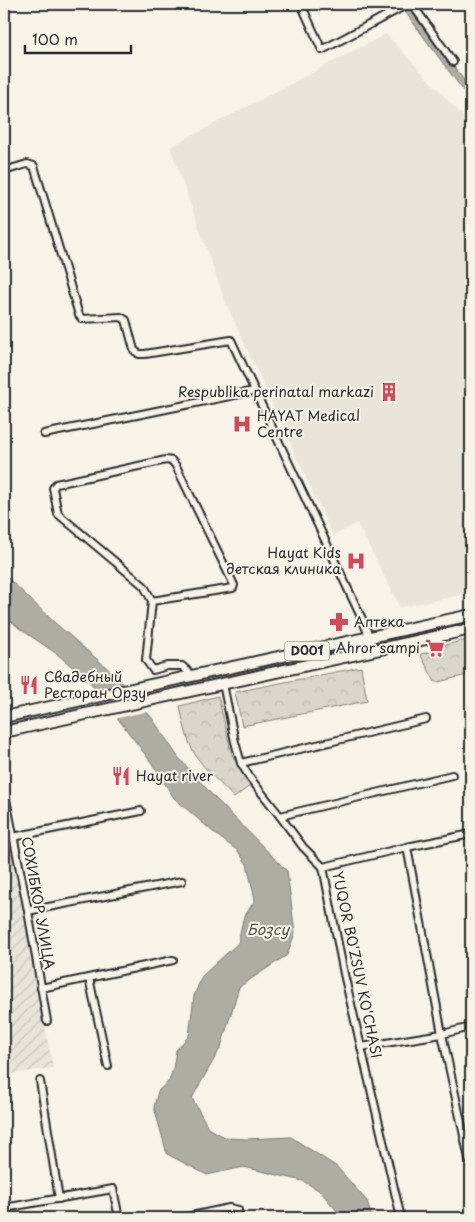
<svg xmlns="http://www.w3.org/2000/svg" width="475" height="1222" font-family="'Playpen Sans',sans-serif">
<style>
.built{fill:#e8e4da}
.industrial{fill:url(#industrial-furrows)}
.green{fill:#dad6cc;stroke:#82807c}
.forest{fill:url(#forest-crowns);stroke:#82807c}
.water{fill:#afaca4;stroke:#7a7874}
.pier{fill:#f7f3e8}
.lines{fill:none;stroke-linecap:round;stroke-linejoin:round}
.minor-casing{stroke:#2b2b2b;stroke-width:10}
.trunk-casing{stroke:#2b2b2b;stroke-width:14}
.minor{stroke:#f7f3e8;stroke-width:6}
.trunk{stroke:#f7f3e8;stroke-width:10}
.labels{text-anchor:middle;stroke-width:4;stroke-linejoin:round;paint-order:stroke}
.shield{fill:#f7f3e8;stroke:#686764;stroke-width:1}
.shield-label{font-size:12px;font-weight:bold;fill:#2b2b2b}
.poi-label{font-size:14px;fill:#2b2b2b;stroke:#f7f3e8;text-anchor:start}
.street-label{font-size:14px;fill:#2b2b2b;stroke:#f7f3e8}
.water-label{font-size:15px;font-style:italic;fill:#53524f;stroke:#f7f3e8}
</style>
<defs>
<pattern id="industrial-furrows" width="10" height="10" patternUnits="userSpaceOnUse" patternTransform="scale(1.25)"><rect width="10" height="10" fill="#e8e4da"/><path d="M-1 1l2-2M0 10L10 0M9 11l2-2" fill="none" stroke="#c7c4bb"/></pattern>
<pattern id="forest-crowns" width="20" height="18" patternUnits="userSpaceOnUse" patternTransform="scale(1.25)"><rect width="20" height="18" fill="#dad6cc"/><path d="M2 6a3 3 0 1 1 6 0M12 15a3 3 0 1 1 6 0" fill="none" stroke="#bbb8af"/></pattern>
</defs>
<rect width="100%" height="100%" fill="#f7f3e8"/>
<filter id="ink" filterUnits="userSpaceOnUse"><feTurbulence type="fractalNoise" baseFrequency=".02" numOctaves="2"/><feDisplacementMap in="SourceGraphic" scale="10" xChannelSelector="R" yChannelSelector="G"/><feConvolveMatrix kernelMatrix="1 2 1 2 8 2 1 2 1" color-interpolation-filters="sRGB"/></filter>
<g filter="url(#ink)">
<polygon class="built" points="386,34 471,125 471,593 400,607 357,523 333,536 227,306 170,147"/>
<polygon class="industrial" points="4,811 53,1068 4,1075"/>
<g class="green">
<polygon points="471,619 471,624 391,641 390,637"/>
<polygon points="356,644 357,649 4,728 4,723"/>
</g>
<g class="forest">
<polygon points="466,640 471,674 438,682 435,682 420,654 441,650 441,646"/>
<polygon points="361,667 367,701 242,726 235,692"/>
<path d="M 218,696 L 232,755 L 251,785 L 234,798 C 221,783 203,769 193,751 C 186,737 183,721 180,706 Z"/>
</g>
<g class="water">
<polygon points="398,4 408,4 413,10 471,90 471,101 406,13"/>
<polygon points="4,572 7,577 54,622 113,673 152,718 178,757 214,797 287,871 295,933 287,955 239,987 221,1047 192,1098 209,1129 227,1138 247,1139 291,1137 337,1167 367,1201 372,1218 343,1218 320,1191 303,1181 244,1167 207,1175 167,1154 154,1107 158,1091 169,1081 173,1069 176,1050 189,1036 194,996 202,976 238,943 243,919 255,900 247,864 237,850 219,837 174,798 151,762 90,682 57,654 19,628 4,615"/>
</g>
<polygon class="pier" points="126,684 147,709 148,711 114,719 93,691"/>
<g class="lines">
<g class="minor-casing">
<g id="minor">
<polyline points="301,4 322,50 408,4"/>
<polyline points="412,4 453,62"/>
<polyline points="4,171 27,164 34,166 79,315 82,319 121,317 126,320 134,350 139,354 145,354 231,340 363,621 375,651"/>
<polyline points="44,434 254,391"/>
<polyline points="152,601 233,588 234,585 176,466 172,461 166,460 56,484 53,488 58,514 144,586 152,601 146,660 153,670 167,666 182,666 193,676"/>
<polyline points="223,684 235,742 241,763 250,778 280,816 303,847 323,867 344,974 401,1218"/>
<polyline points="241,763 426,719"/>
<polyline points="4,789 28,911 47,1021"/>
<polyline points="280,816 452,775"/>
<polyline points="13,837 141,811"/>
<polyline points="407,847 442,1034 471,1168"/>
<polyline points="323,867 407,847 471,834"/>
<polyline points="28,911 182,881"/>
<polyline points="89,978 108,1066"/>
<polyline points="41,988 173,960"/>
<polyline points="361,1047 442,1034 471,1027"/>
<polyline points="40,1081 59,1199"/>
<polyline points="4,1208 113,1189 119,1218"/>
<polyline points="182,1218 229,1208 238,1210 239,1218"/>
</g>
</g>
<g class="trunk-casing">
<g id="trunk">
<polyline points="4,717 471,615"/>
<polyline points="4,732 471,629"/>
</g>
</g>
<use href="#minor" class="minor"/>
<use href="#trunk" class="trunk"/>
</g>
</g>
<defs>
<g id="building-bare" transform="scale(1.5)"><path d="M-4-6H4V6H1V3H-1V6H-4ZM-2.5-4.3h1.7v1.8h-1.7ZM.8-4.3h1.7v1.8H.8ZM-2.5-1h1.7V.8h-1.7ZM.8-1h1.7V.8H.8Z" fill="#d1495b" stroke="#f7f3e8" stroke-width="2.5" paint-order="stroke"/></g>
<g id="hospital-bare" transform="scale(1.5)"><path d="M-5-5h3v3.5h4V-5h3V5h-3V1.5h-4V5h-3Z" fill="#d1495b" stroke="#f7f3e8" stroke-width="2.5" paint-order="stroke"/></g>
<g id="pharmacy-bare" transform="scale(1.5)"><path d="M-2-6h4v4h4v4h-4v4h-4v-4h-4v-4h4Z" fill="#d1495b" stroke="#f7f3e8" stroke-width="2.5" paint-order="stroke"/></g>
<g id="supermarket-bare" transform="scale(1.5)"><path d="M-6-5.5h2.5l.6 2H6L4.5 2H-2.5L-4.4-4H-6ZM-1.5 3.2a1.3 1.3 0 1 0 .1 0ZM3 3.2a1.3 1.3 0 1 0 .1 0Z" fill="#d1495b" stroke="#f7f3e8" stroke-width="2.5" paint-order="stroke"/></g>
<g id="restaurant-bare" transform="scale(1.5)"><path d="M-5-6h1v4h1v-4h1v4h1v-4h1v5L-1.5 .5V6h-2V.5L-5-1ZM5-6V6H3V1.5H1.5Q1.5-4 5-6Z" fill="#d1495b" stroke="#f7f3e8" stroke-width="2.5" paint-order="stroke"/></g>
</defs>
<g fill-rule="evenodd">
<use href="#building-bare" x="389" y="392"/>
<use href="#hospital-bare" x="242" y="424"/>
<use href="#hospital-bare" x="356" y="561"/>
<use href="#pharmacy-bare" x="339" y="622"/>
<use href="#supermarket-bare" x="435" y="648"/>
<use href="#restaurant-bare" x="29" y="685"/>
<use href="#restaurant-bare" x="121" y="776"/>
</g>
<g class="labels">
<rect class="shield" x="284.5" y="641.5" width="45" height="19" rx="4"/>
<g class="shield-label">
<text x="307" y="655">D001</text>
</g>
<g class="poi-label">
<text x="374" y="397" text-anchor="end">Respublika perinatal markazi</text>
<text x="257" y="421">HAYAT Medical<tspan x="257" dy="16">Centre</tspan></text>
<text x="341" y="558" text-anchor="end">Hayat Kids<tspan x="341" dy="16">детская клиника</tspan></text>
<text x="354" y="627">Аптека</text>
<text x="420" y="653" text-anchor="end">Ahror sampi</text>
<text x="44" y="682">Свадебный<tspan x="44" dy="16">Ресторан Орзу</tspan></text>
<text x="136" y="781">Hayat river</text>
</g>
<g class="street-label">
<text transform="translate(38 903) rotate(80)" y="5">СОХИБКОР УЛИЦА</text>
<text transform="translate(357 965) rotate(78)" y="5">YUQOR BO'ZSUV KO'CHASI</text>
</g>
<g class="water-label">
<text x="268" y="935">Бозсу</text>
</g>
</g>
<rect width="475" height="1222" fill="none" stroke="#f7f3e8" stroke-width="20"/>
<rect x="10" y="10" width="455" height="1202" fill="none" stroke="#2b2b2b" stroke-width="2" filter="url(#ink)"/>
<path d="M25 45v8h106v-8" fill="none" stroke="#2b2b2b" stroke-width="2.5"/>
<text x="32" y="45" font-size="15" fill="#2b2b2b" stroke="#f7f3e8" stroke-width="4" paint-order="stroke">100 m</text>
</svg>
